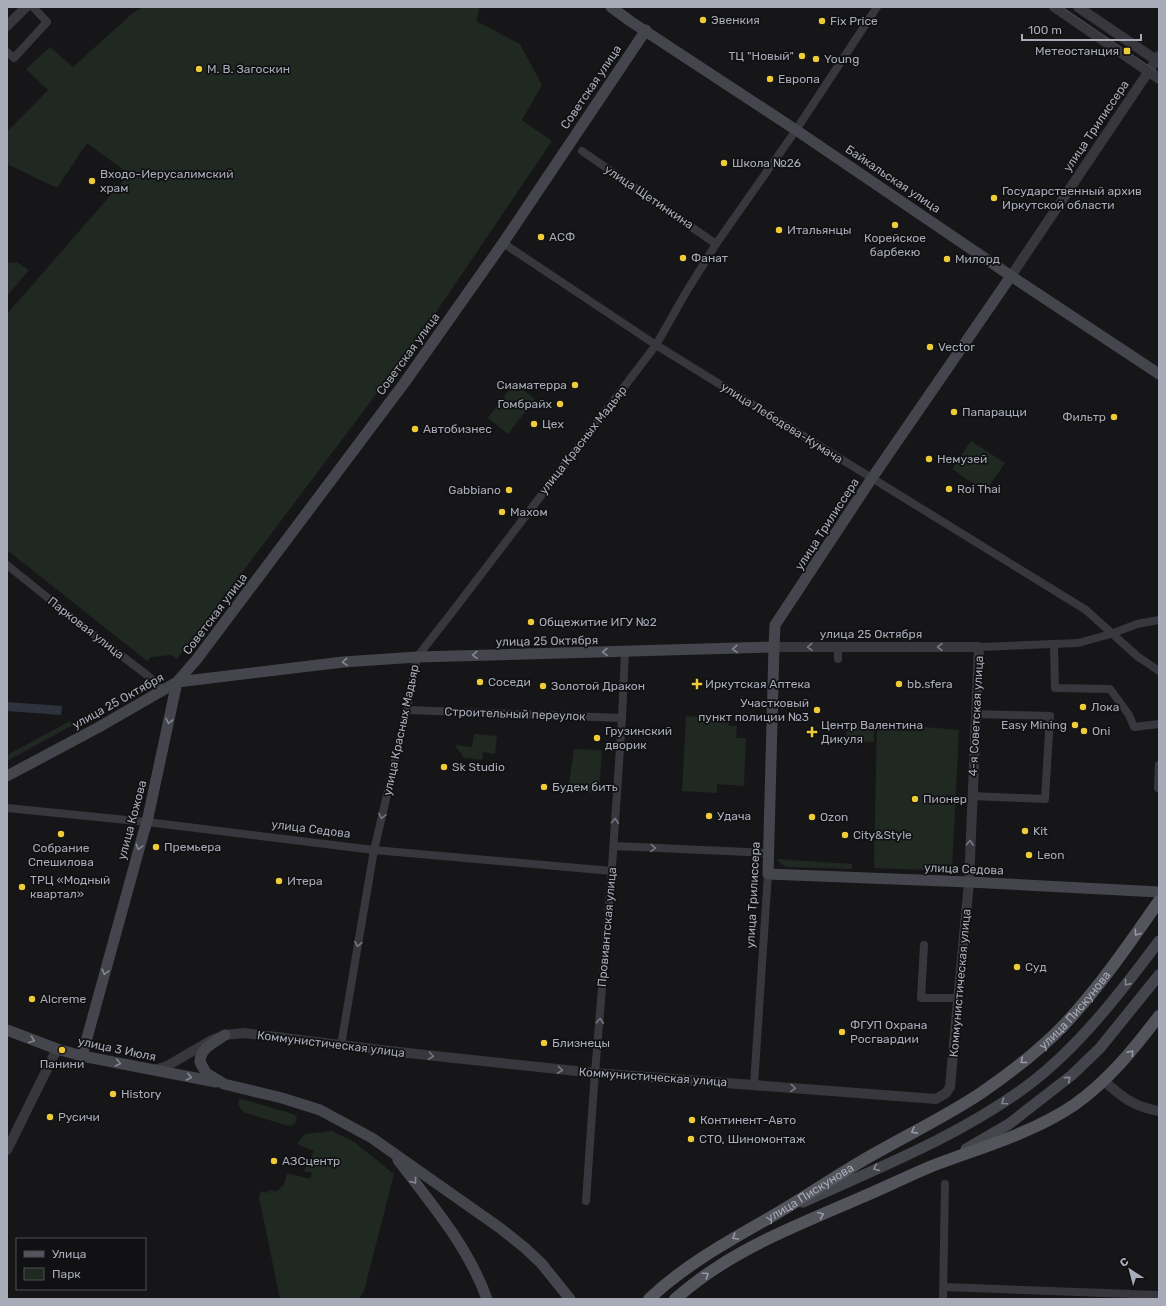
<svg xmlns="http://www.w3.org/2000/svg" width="1166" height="1306" font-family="Rubik,sans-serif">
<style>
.green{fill:#202822}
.water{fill:#2c333c}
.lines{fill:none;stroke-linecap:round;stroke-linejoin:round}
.minor{stroke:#37373d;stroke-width:8}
.tertiary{stroke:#37373d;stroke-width:10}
.secondary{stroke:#45464d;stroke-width:11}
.primary{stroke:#53545c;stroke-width:12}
.tram{stroke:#4c4d54;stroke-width:1}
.oneway{stroke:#757781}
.oneway2{stroke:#858893}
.oneway3{stroke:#979aa6}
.poi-dot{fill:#eecc38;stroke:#111113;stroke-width:1.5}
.labels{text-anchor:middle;stroke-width:3.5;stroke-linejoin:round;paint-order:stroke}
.poi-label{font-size:12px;fill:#a8abb8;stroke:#111113;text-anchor:start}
.street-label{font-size:12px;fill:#a8abb8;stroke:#111113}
</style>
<rect width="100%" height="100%" fill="#161618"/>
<g class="green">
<polygon points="143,7 480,7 476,21 520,44 542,85 522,120 552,141 420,336 177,659 171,655 151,657 147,661 7,550 7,314 129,174 87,143 57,188 7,164 7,132 48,90 26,69 50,47 73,67 134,12"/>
<polygon points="17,262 29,270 7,296 7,263"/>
<polygon points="514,383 535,399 508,434 488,418"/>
<polygon points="971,441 1005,463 985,492 952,469"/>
<polygon points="686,716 729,718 729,726 737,726 736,738 746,738 744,786 717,784 717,793 682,791"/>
<polygon points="70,721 73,725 7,761 7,755"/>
<polygon points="847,722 874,722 874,742 846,741"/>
<polygon points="877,723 959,730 952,871 874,868"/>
<polygon points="474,734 497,736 495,754 483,752 482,760 464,758 455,745 472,747"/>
<polygon points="574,749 602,750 599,793 568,791"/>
<polygon points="777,859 852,864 852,869 787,867 781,864"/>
<polygon points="239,1099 246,1100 293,1114 297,1117 295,1124 288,1126 243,1112 238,1105"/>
<polygon points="332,1131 354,1142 394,1174 364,1291 359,1299 280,1299 259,1197 261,1191 268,1193 269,1190 277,1191 284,1185 287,1173 310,1179 312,1173 304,1171 314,1151 297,1144 305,1134"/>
</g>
<polygon class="water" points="7,702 62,706 61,715 7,711"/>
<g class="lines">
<g class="minor">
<polyline points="7,52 14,58 47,22 33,7"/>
<polyline points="582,151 716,244"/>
<polyline points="503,243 656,345 1086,610 1137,656 1159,671"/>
<polyline points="7,565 93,634 147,675 164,691"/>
<polyline points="1054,644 1055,688 1110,689 1129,715 1134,727 1159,724"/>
<polyline points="979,647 1078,643 1111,634 1137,624 1159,620"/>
<polyline points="838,659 838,647"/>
<polyline points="407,710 622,718"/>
<polyline points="1158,788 1159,765"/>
<polyline points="972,796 1045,799 1050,716 976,714"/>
<polyline points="7,808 147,822 374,850 612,871"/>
<polyline points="614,846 769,853"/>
<polyline points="924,945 921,998 958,998"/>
<polyline points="341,1045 374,850 407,710 417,657 453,611 656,345 685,294 716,244 796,130 877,7"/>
<polyline points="754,1085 768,874"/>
<polyline points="586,1201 594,1085 612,867 622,718 625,652"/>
<polyline points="944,1287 1159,1295"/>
<polyline points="943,1299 945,1184"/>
</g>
<g class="tertiary">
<polyline points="1054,7 1159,79"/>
<polyline points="1078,7 1159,62"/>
<polyline points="7,26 26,7"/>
<polyline points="1011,276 1159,56"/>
<polyline points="155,1070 167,1066 210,1041 225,1035 244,1033 389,1051 595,1073 936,1099 946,1093 950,1087 969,882 979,647 774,647"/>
<path d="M 1104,1081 C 1122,1097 1134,1107 1159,1111"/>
<polyline points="7,1150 57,1049"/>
</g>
<g class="secondary">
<polyline points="611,7 630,21 796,130 1011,276 1159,374"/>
<polyline points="1011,276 872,478 775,625 774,647 768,874 969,882 1159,892"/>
<polyline points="7,776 99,727 177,682 343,662 417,657 774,647"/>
<polyline points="7,1030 57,1049 82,1056 216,1082"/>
<path d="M 225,1035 C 215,1042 200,1048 200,1062 L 206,1073 L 224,1084 L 282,1098 L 320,1110 L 372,1138 L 500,1228 L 525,1248 L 541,1263 L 570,1299"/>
<polyline points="82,1056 144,831 147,822 177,682 197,659 405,382 503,243 646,30"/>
<polyline points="966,1149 1009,1124 1072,1075 1100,1048 1159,975"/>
<path d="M 398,1160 C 432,1205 468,1246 487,1299"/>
<path d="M 803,1202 C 880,1167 959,1136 1027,1086 C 1078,1048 1121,992 1159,941"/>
</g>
<g class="primary">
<path id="s1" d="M 649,1299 C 685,1265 727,1242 769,1218 C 802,1199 834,1177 867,1158 C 905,1136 945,1117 981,1093 C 1010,1073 1039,1051 1063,1026 C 1099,988 1129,944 1159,901"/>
<path d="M 675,1299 C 688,1288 702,1277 716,1268 C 760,1239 812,1219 860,1198 C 884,1188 908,1176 932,1166 C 979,1148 1031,1134 1074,1105 C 1108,1081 1134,1049 1159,1016"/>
</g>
<polyline class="tram" points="1062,7 1159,73"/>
</g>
<defs><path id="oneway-chevron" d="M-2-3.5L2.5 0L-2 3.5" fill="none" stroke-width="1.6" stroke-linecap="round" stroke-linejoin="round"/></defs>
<g class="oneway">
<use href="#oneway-chevron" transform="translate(810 647) rotate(179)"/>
<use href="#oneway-chevron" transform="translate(940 647) rotate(-180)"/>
<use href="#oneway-chevron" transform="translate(382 816) rotate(103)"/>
<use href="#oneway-chevron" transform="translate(615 821) rotate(-86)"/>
<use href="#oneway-chevron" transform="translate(970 843) rotate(-87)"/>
<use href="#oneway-chevron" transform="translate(653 848) rotate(3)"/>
<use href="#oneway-chevron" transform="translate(358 944) rotate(100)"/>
<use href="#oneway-chevron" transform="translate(600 1021) rotate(-85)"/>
<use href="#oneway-chevron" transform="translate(431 1056) rotate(7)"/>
<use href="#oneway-chevron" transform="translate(560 1070) rotate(6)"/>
<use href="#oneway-chevron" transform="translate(793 1088) rotate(5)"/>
</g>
<g class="oneway2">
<use href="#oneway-chevron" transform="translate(735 649) rotate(178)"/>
<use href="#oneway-chevron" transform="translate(605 652) rotate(179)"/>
<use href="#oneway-chevron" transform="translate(475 655) rotate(179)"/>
<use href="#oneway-chevron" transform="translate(345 662) rotate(175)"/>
<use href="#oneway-chevron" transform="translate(169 721) rotate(102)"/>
<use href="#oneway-chevron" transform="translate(139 847) rotate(105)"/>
<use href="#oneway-chevron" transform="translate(105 972) rotate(105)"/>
<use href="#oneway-chevron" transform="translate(1127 983) rotate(129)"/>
<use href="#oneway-chevron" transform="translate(32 1040) rotate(20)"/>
<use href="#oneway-chevron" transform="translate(118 1063) rotate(11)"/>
<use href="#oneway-chevron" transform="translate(189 1077) rotate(11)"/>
<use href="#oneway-chevron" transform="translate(1068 1079) rotate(-40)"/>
<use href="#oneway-chevron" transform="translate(1004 1102) rotate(145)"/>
<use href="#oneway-chevron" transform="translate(876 1168) rotate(156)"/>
<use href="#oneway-chevron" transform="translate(414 1181) rotate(53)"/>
</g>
<g class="oneway3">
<use href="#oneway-chevron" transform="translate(1137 933) rotate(126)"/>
<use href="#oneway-chevron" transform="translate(1131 1053) rotate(-50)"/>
<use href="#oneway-chevron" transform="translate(1023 1061) rotate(141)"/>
<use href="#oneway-chevron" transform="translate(914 1131) rotate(151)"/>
<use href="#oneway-chevron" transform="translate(821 1215) rotate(-23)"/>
<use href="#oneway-chevron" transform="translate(735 1237) rotate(149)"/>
<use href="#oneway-chevron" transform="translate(706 1275) rotate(-35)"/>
</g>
<g class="poi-dot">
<circle cx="703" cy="20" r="4"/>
<circle cx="822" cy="21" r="4"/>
<rect x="1123" y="47" width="8" height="8" rx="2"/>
<circle cx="802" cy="56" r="4"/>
<circle cx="816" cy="59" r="4"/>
<circle cx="199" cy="69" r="4"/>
<circle cx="770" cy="79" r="4"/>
<circle cx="724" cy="163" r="4"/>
<circle cx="92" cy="181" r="4"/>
<circle cx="994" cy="198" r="4"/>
<circle cx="895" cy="225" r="4"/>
<circle cx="779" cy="230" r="4"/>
<circle cx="541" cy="237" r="4"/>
<circle cx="683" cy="258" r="4"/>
<circle cx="947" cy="259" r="4"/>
<circle cx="930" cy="347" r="4"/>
<circle cx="575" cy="385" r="4"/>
<circle cx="560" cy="404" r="4"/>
<circle cx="954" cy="412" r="4"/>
<circle cx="1114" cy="417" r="4"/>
<circle cx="534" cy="424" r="4"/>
<circle cx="415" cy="429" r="4"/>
<circle cx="929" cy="459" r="4"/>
<circle cx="949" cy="489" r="4"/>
<circle cx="509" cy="490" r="4"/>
<circle cx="502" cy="512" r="4"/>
<circle cx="531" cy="622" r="4"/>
<circle cx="480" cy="682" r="4"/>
<path d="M695 678h4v4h4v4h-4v4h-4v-4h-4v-4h4z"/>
<circle cx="899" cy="684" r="4"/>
<circle cx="543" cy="686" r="4"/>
<circle cx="1083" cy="707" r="4"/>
<circle cx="817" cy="710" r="4"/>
<circle cx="1075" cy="725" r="4"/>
<circle cx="1084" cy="731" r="4"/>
<path d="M810 726h4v4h4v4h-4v4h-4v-4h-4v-4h4z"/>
<circle cx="597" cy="738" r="4"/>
<circle cx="444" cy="767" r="4"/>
<circle cx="544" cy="787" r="4"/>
<circle cx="915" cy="799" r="4"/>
<circle cx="709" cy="816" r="4"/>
<circle cx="812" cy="817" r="4"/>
<circle cx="1025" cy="831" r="4"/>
<circle cx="61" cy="834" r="4"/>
<circle cx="845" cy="835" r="4"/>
<circle cx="156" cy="847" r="4"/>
<circle cx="1029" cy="855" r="4"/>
<circle cx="279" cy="881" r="4"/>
<circle cx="22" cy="887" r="4"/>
<circle cx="1017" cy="967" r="4"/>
<circle cx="32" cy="999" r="4"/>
<circle cx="842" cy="1032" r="4"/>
<circle cx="544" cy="1043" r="4"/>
<circle cx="62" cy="1050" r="4"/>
<circle cx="113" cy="1094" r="4"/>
<circle cx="50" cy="1117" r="4"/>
<circle cx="692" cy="1120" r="4"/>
<circle cx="691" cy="1139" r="4"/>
<circle cx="274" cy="1161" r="4"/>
</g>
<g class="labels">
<g class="poi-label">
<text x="711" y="24">Эвенкия</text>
<text x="830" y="25">Fix Price</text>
<text x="1119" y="55" text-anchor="end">Метеостанция</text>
<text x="794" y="60" text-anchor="end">ТЦ "Новый"</text>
<text x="824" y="63">Young</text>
<text x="207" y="73">М. В. Загоскин</text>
<text x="778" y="83">Европа</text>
<text x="732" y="167">Школа №26</text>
<text x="100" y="178">Входо-Иерусалимский<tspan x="100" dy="14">храм</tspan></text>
<text x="1002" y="195">Государственный архив<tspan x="1002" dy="14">Иркутской области</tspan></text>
<text x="787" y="234">Итальянцы</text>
<text x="549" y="241">АСФ</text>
<text x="895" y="242" text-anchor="middle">Корейское<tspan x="895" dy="14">барбекю</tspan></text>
<text x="691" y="262">Фанат</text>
<text x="955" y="263">Милорд</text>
<text x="938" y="351">Vector</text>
<text x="567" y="389" text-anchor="end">Сиаматерра</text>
<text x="552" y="408" text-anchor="end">Гомбрайх</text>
<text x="962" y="416">Папарацци</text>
<text x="1106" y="421" text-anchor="end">Фильтр</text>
<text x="542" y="428">Цех</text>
<text x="423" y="433">Автобизнес</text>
<text x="937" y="463">Немузей</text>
<text x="957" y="493">Roi Thai</text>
<text x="501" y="494" text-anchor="end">Gabbiano</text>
<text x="510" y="516">Махом</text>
<text x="539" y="626">Общежитие ИГУ №2</text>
<text x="488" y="686">Соседи</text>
<text x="705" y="688">Иркутская Аптека</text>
<text x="907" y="688">bb.sfera</text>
<text x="551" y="690">Золотой Дракон</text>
<text x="809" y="707" text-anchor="end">Участковый<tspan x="809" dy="14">пункт полиции №3</tspan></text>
<text x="1091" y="711">Лока</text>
<text x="821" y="729">Центр Валентина<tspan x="821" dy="14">Дикуля</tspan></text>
<text x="1067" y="729" text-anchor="end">Easy Mining</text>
<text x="605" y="735">Грузинский<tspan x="605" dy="14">дворик</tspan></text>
<text x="1092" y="735">Oni</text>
<text x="452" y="771">Sk Studio</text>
<text x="552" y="791">Будем бить</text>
<text x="923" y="803">Пионер</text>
<text x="717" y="820">Удача</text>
<text x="820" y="821">Ozon</text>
<text x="1033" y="835">Kit</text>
<text x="853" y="839">City&amp;Style</text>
<text x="164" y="851">Премьера</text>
<text x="61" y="852" text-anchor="middle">Собрание<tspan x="61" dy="14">Спешилова</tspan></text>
<text x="1037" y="859">Leon</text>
<text x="30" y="884">ТРЦ «Модный<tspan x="30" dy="14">квартал»</tspan></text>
<text x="287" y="885">Итера</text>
<text x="1025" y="971">Суд</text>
<text x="40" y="1003">Alcreme</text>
<text x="850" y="1029">ФГУП Охрана<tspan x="850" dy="14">Росгвардии</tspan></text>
<text x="552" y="1047">Близнецы</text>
<text x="62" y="1068" text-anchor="middle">Панини</text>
<text x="121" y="1098">History</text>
<text x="58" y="1121">Русичи</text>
<text x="700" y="1124">Континент-Авто</text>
<text x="699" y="1143">СТО, Шиномонтаж</text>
<text x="282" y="1165">АЗСцентр</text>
</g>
<g class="street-label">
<text transform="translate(591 87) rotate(-56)" y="4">Советская улица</text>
<text transform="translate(1096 126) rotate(-56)" y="4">улица Трилиссера</text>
<text transform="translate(893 179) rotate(34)" y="4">Байкальская улица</text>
<text transform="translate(649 197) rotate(34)" y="4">улица Щетинкина</text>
<text transform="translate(408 354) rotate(-54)" y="4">Советская улица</text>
<text transform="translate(782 423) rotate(32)" y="4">улица Лебедева-Кумача</text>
<text transform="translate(583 440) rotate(-52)" y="4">улица Красных Мадьяр</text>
<text transform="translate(827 524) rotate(-57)" y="4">улица Трилиссера</text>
<text transform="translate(215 614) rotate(-53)" y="4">Советская улица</text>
<text transform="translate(86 628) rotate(38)" y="4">Парковая улица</text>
<text x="871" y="638">улица 25 Октября</text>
<text transform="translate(547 641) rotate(-1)" y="4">улица 25 Октября</text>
<text transform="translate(118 701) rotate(-29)" y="4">улица 25 Октября</text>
<text transform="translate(515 714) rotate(2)" y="4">Строительный переулок</text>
<text transform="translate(976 716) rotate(-87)" y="4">4-я Советская улица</text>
<text transform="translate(401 730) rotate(-78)" y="4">улица Красных Мадьяр</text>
<text transform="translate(132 820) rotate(-75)" y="4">улица Кожова</text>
<text transform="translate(311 829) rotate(7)" y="4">улица Седова</text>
<text transform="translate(964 869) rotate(2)" y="4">улица Седова</text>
<text transform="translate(753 895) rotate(-87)" y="4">улица Трилиссера</text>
<text transform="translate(607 927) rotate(-85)" y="4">Провиантская улица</text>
<text transform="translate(960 983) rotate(-85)" y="4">Коммунистическая улица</text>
<text dy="4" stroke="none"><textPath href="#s1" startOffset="517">улица Пискунова</textPath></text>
<text transform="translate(331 1044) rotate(7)" y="4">Коммунистическая улица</text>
<text transform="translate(117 1049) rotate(12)" y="4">улица 3 Июля</text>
<text transform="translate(653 1077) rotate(4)" y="4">Коммунистическая улица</text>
<text dy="4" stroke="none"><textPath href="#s1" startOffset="193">улица Пискунова</textPath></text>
</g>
</g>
<rect width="1166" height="1306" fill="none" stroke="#a8abb8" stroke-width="16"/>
<rect x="16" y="1238" width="130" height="52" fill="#111113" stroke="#4d4f55"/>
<rect x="24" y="1251" width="20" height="6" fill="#53545c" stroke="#4d4f55"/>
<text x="52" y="1258" font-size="12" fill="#a8abb8">Улица</text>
<rect x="24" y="1268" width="20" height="12" fill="#202822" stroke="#4d4f55"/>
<text x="52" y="1278" font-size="12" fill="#a8abb8">Парк</text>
<g transform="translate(1130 1270) rotate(324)" stroke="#111113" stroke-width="3" paint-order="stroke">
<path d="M0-3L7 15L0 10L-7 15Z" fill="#a8abb8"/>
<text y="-6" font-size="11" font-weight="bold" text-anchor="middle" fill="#a8abb8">С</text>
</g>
<path d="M1022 34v6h119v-6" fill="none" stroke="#a8abb8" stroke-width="2"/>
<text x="1028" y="34" font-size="12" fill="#a8abb8" stroke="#111113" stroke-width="3" paint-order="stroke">100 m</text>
</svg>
